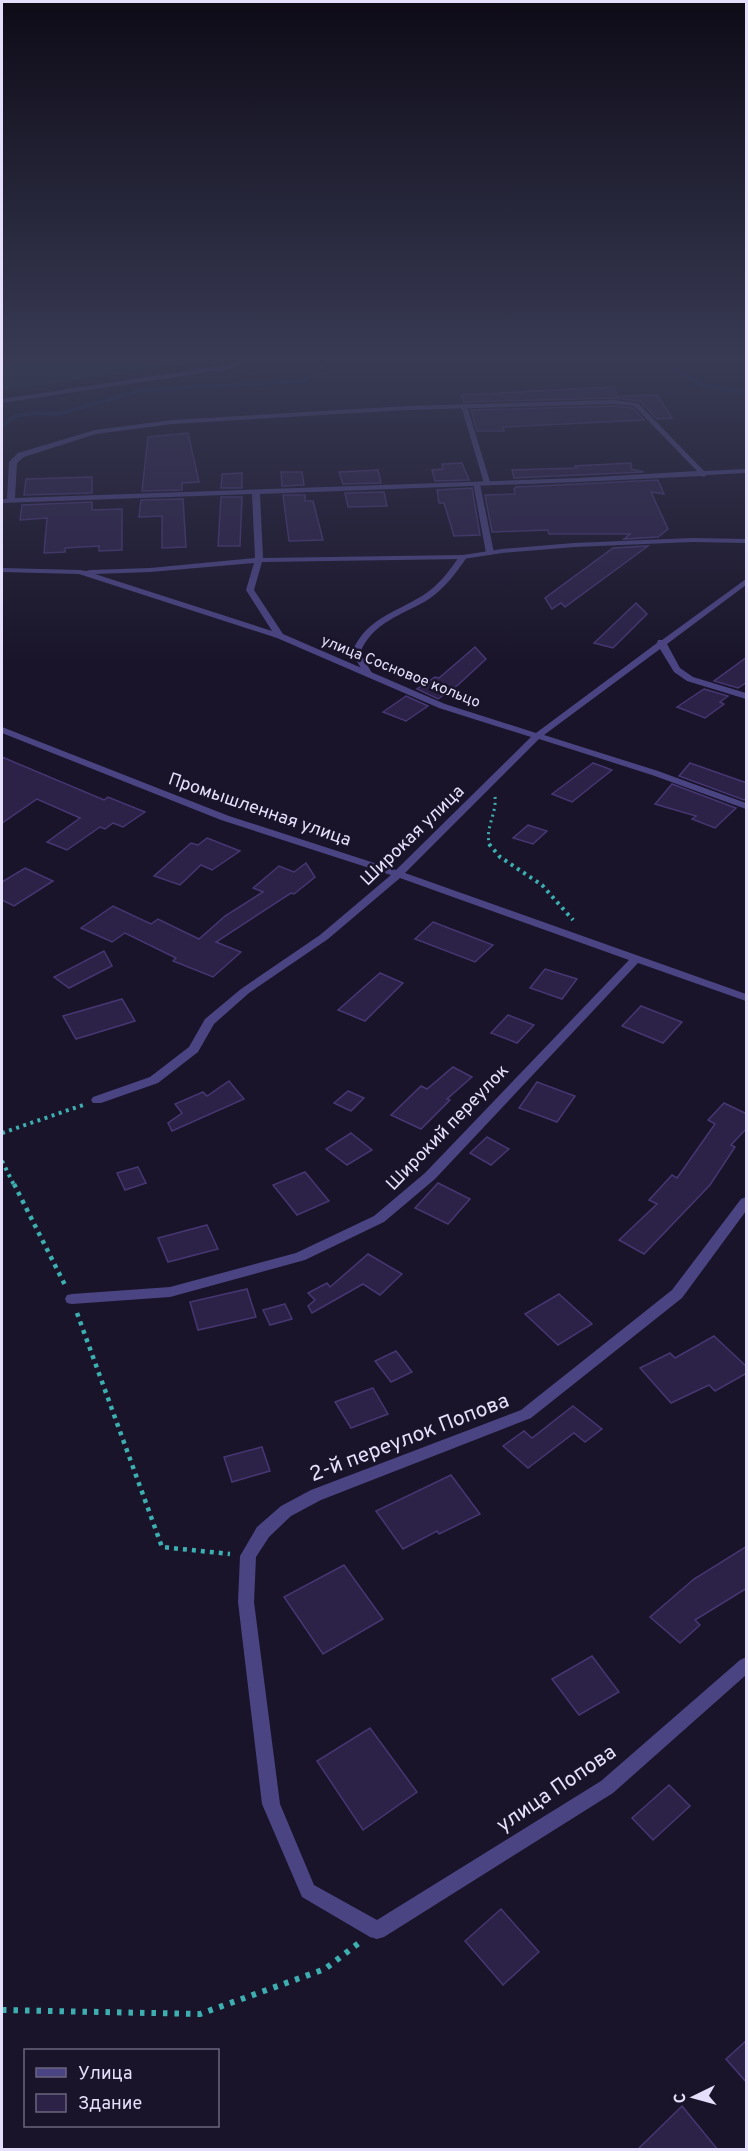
<svg xmlns="http://www.w3.org/2000/svg" width="748" height="2151" font-family="Overpass,sans-serif">
<style>
.green{fill:#173132}
.lines{fill:none;stroke-linecap:round;stroke-linejoin:round}
.stream{stroke:#15264c;stroke-width:4}
.building{fill:#2c2248;stroke:#463672;stroke-width:1.5}
.path-far3{stroke:#3eafb1;stroke-width:3;stroke-dasharray:2 4;stroke-linecap:butt}
.path-far2{stroke:#3eafb1;stroke-width:4;stroke-dasharray:3 4.5;stroke-linecap:butt}
.path-far1{stroke:#3eafb1;stroke-width:4.5;stroke-dasharray:4 5;stroke-linecap:butt}
.path{stroke:#3eafb1;stroke-width:6;stroke-dasharray:4.5 7;stroke-linecap:butt}
.service{fill:#4b4483;fill-rule:evenodd}
.minor{fill:#4b4483;fill-rule:evenodd}
.labels{text-anchor:middle;stroke-width:5;stroke-linejoin:round;paint-order:stroke}
.far-street-label{font-size:15px;fill:#e5dffc;stroke:#191429}
.street-label{font-size:18px;fill:#e5dffc;stroke:#191429}
.near-street-label{font-size:21px;fill:#e5dffc;stroke:#191429}
</style>
<rect width="100%" height="100%" fill="#191429"/>
<polygon class="green" points="2,361 205,361 2,391"/>
<g class="lines">
<g class="stream">
<polyline points="664,361 700,385 746,393"/>
<polyline points="2,426 16,416 33,413 58,414 143,390 303,381 329,361"/>
</g>
</g>
<g class="building">
<polygon points="613,387 618,396 657,395 672,418 657,419 640,401 614,398 464,402 461,395"/>
<polygon points="614,406 633,408 644,420 503,427 504,431 477,431 471,410"/>
<polygon points="188,433 199,482 182,483 182,490 142,491 148,437"/>
<polygon points="462,463 469,480 435,481 432,470 443,469 442,464"/>
<polygon points="631,463 631,469 644,472 514,478 512,470 577,468 575,466"/>
<polygon points="378,470 381,483 343,484 339,472"/>
<polygon points="281,472 302,472 304,485 282,486"/>
<polygon points="242,473 242,488 221,488 222,474"/>
<polygon points="92,477 92,493 24,495 26,479"/>
<polygon points="658,480 664,494 651,492 668,529 658,537 624,539 630,534 549,534 548,530 492,532 485,495 515,494 514,489 516,487"/>
<polygon points="472,488 480,535 454,536 444,503 439,503 437,490"/>
<polygon points="384,492 387,506 348,507 345,493"/>
<polygon points="283,495 305,495 305,501 313,501 323,540 289,541"/>
<polygon points="221,497 242,497 240,546 218,546"/>
<polygon points="183,499 186,547 162,548 162,516 139,517 141,500"/>
<polygon points="92,502 92,510 122,509 122,550 99,551 99,546 65,548 65,552 44,553 47,518 20,520 22,505"/>
<polygon points="648,546 565,607 561,603 552,609 545,598 613,548"/>
<polygon points="636,603 647,614 613,648 594,643"/>
<polygon points="475,647 486,659 458,685 438,699 417,689 435,677 439,678"/>
<polygon points="747,657 747,682 738,688 714,681"/>
<polygon points="704,689 728,696 720,702 724,704 705,718 677,707"/>
<polygon points="406,696 428,706 406,721 383,712"/>
<polygon points="2,757 104,800 108,797 145,812 123,827 113,823 105,829 100,827 67,850 47,842 80,818 37,799 2,823"/>
<polygon points="593,763 612,770 572,802 552,794"/>
<polygon points="690,763 747,783 747,798 744,800 679,776"/>
<polygon points="672,784 736,808 715,828 692,819 696,816 655,804"/>
<polygon points="528,825 547,831 533,844 513,838"/>
<polygon points="207,838 240,851 212,870 201,865 180,885 154,876 191,843 198,845"/>
<polygon points="306,863 315,877 294,894 291,893 216,942 241,952 213,977 173,961 176,958 125,933 112,942 81,928 113,906 151,924 158,919 199,939 225,916 263,892 253,888 279,866 294,872"/>
<polygon points="25,868 53,881 14,906 2,900 2,882"/>
<polygon points="433,922 493,945 475,962 415,939"/>
<polygon points="104,951 112,966 69,988 54,977"/>
<polygon points="545,969 577,979 562,999 530,988"/>
<polygon points="380,973 403,983 365,1021 338,1010"/>
<polygon points="122,999 135,1021 76,1039 63,1016"/>
<polygon points="641,1006 682,1022 663,1043 622,1026"/>
<polygon points="508,1015 534,1025 517,1043 491,1033"/>
<polygon points="453,1067 472,1077 447,1099 450,1100 421,1129 391,1115 421,1086 427,1089"/>
<polygon points="229,1081 244,1099 172,1131 168,1123 182,1113 175,1104 203,1092 207,1096"/>
<polygon points="537,1082 575,1096 557,1122 519,1108"/>
<polygon points="348,1091 364,1098 351,1111 334,1103"/>
<polygon points="724,1103 747,1114 747,1128 731,1145 735,1147 710,1185 644,1254 619,1240 657,1204 649,1200 672,1175 677,1178 715,1124 708,1120"/>
<polygon points="351,1133 372,1150 347,1165 326,1149"/>
<polygon points="487,1137 509,1149 491,1165 470,1153"/>
<polygon points="138,1167 146,1183 125,1190 117,1173"/>
<polygon points="305,1172 329,1201 297,1215 273,1185"/>
<polygon points="438,1183 470,1199 448,1224 415,1208"/>
<polygon points="207,1225 218,1249 168,1262 158,1238"/>
<polygon points="368,1254 402,1274 380,1295 363,1284 312,1313 308,1306 315,1300 308,1293 327,1283 330,1287"/>
<polygon points="247,1289 256,1317 198,1330 190,1302"/>
<polygon points="559,1294 592,1324 558,1345 525,1314"/>
<polygon points="285,1304 292,1319 270,1325 263,1310"/>
<polygon points="714,1336 747,1367 747,1373 715,1391 709,1385 671,1403 640,1368 670,1353 675,1358"/>
<polygon points="396,1351 412,1372 391,1382 375,1361"/>
<polygon points="373,1388 388,1414 351,1428 335,1402"/>
<polygon points="573,1406 602,1429 585,1442 574,1433 528,1468 503,1446 524,1431 532,1438"/>
<polygon points="262,1447 270,1471 232,1482 224,1457"/>
<polygon points="451,1475 480,1514 439,1534 437,1531 403,1549 376,1511"/>
<polygon points="747,1546 747,1588 695,1620 700,1625 680,1643 650,1617 694,1579"/>
<polygon points="344,1565 383,1619 323,1654 284,1597"/>
<polygon points="592,1656 619,1692 579,1715 552,1679"/>
<polygon points="370,1728 417,1792 363,1830 317,1761"/>
<polygon points="669,1785 690,1806 653,1840 632,1818"/>
<polygon points="501,1909 539,1952 503,1985 465,1941"/>
<polygon points="747,2040 747,2083 726,2059"/>
<polygon points="682,2106 718,2150 637,2150"/>
</g>
<g class="lines">
<path class="path-far3" d="M 490,846 C 484,829 497,814 495,797"/>
<g class="path-far2">
<polyline points="489,844 500,857 542,885 573,920"/>
<polyline points="2,1133 83,1105"/>
<polyline points="2,1161 14,1185"/>
</g>
<g class="path-far1">
<polyline points="14,1184 66,1287"/>
<polyline points="77,1313 162,1547 230,1554"/>
</g>
<polyline class="path" points="2,2010 200,2014 325,1969 359,1943"/>
<g class="service">
<polygon points="236,361 245,361 229,369 2,403 2,399 227,365"/>
<polygon points="464,404 467,406 491,485 484,483 461,406"/>
<polygon points="473,482 480,484 494,553 490,555 486,553"/>
<path d="M 460,555 L 467,557 C 456,573 445,588 429,599 C 403,615 372,622 360,653 L 372,673 L 371,675 L 365,675 L 352,653 C 364,620 394,613 422,596 C 438,586 450,571 460,555 Z"/>
</g>
<g class="minor">
<path d="M 614,400 L 638,403 L 704,471 L 746,469 L 746,473 L 707,475 L 704,477 L 701,476 L 578,482 L 260,494 L 263,558 L 463,555 L 502,549 L 574,543 L 692,538 L 746,539 L 746,543 L 692,542 L 574,547 L 502,553 L 463,559 L 262,562 L 254,590 L 283,634 L 445,704 L 536,733 L 657,643 L 658,640 L 662,640 L 746,579 L 746,585 L 667,644 L 680,668 L 693,677 L 746,693 L 746,699 L 687,681 L 674,672 L 660,649 L 544,735 L 658,771 L 746,803 L 746,809 L 652,775 L 539,739 L 405,873 L 746,994 L 746,1001 L 638,963 L 435,1179 L 384,1222 L 305,1260 L 170,1297 L 72,1304 L 67,1303 L 65,1299 L 67,1295 L 72,1294 L 170,1287 L 296,1253 L 374,1216 L 425,1173 L 629,960 L 400,878 L 328,939 L 249,993 L 214,1024 L 198,1052 L 158,1083 L 101,1103 L 93,1103 L 91,1100 L 93,1097 L 150,1077 L 189,1047 L 205,1019 L 241,989 L 320,935 L 391,875 L 221,820 L 2,733 L 2,727 L 229,816 L 396,870 L 531,737 L 439,708 L 277,638 L 79,574 L 2,572 L 2,568 L 80,570 L 86,571 L 90,570 L 150,568 L 255,558 L 252,494 L 2,503 L 2,499 L 7,499 L 9,462 L 18,453 L 95,430 L 172,420 L 407,406 ZM 614,404 L 634,406 L 697,471 L 578,478 L 15,498 L 17,463 L 24,457 L 96,434 L 172,424 L 407,410 ZM 254,563 L 246,590 L 272,631 L 95,574 L 150,572 Z"/>
<polygon points="746,1197 746,1211 682,1298 531,1418 321,1500 291,1516 269,1537 256,1557 254,1602 280,1804 314,1885 377,1920 601,1781 740,1660 746,1657 746,1675 613,1793 384,1937 377,1939 370,1937 302,1897 262,1804 238,1602 240,1556 257,1527 281,1506 311,1490 521,1410 672,1290 741,1199"/>
</g>
</g>
<linearGradient id="sky" x2="0" y2="1"><stop stop-color="#0e0b17"/><stop offset="0.54" stop-color="#383a54"/><stop offset="1" stop-color="#383a54" stop-opacity="0"/></linearGradient>
<rect width="748" height="663" fill="url(#sky)"/>
<g class="labels">
<g class="far-street-label">
<text transform="translate(401 671) rotate(22)" y="5">улица Сосновое кольцо</text>
</g>
<g class="street-label">
<text transform="translate(260 809) rotate(19)" y="6">Промышленная улица</text>
<text transform="translate(412 835) rotate(-44)" y="6">Широкая улица</text>
<text transform="translate(447 1127) rotate(-46)" y="6">Широкий переулок</text>
</g>
<g class="near-street-label">
<text transform="translate(409 1437) rotate(-21)" y="7">2-й переулок Попова</text>
<text transform="translate(556 1788) rotate(-34)" y="7">улица Попова</text>
</g>
</g>
<rect width="748" height="2151" fill="none" stroke="#e5dffc" stroke-width="6"/>
<rect x="24" y="2049" width="195" height="78" fill="#191429" stroke="#6b657d" stroke-width="1.5"/>
<rect x="36" y="2068" width="30" height="9" fill="#4b4483" stroke="#6b657d" stroke-width="1.5"/>
<text x="78" y="2079" font-size="18" fill="#e5dffc">Улица</text>
<rect x="36" y="2094" width="30" height="18" fill="#2c2248" stroke="#6b657d" stroke-width="1.5"/>
<text x="78" y="2109" font-size="18" fill="#e5dffc">Здание</text>
<g transform="translate(694 2097) rotate(265)" stroke="#191429" stroke-width="4.5" paint-order="stroke">
<path d="M0-4.5L10 22L0 15L-10 22Z" fill="#e5dffc"/>
<text y="-9" font-size="16" font-weight="bold" text-anchor="middle" fill="#e5dffc">С</text>
</g>
</svg>
